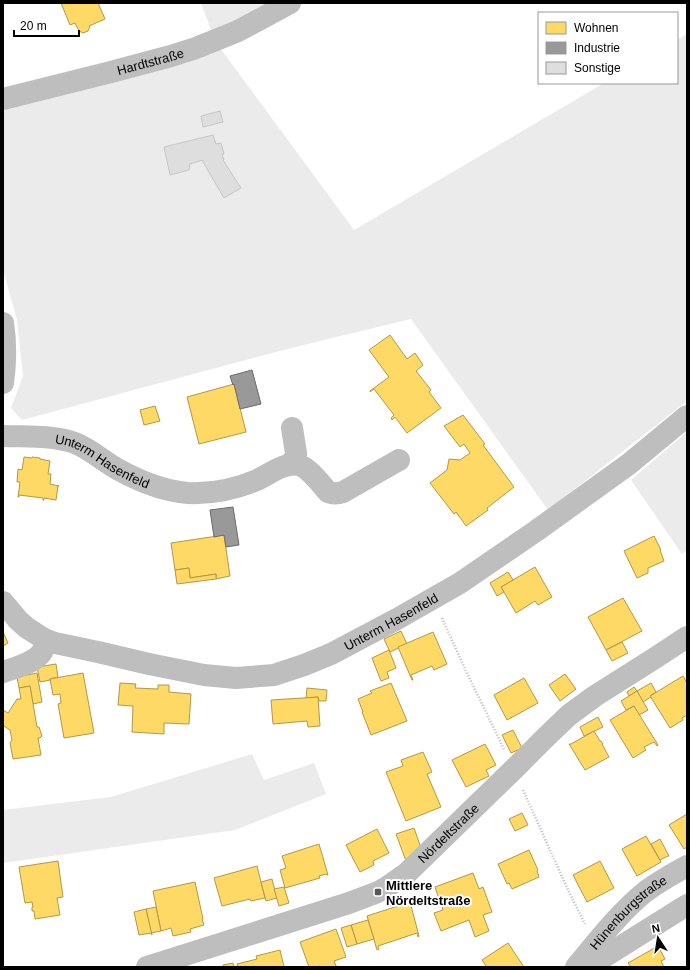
<svg xmlns="http://www.w3.org/2000/svg" width="690" height="970" font-family="Arial,sans-serif">
<style>
.green{fill:#ebebeb}
.homes{fill:#ffd966;stroke:#b29847}
.industry{fill:#999;stroke:#6b6b6b}
.building{fill:#dedede;stroke:#c6c6c6}
.lines{fill:none;stroke-linecap:round;stroke-linejoin:round}
.path{stroke:#b9b9b9;stroke-width:2.5;stroke-dasharray:1 2;stroke-linecap:butt}
.street{stroke:#bebebe;stroke-width:22}
.poi-dot{fill:#595959;stroke:#fff;stroke-width:1.5}
.labels{text-anchor:middle;stroke-width:4;stroke-linejoin:round;paint-order:stroke}
.street-label{font-size:13px;fill:#000;stroke:#fff}
.poi-label{font-size:13px;font-weight:bold;fill:#000;stroke:#fff;text-anchor:start}
</style>
<rect width="100%" height="100%" fill="#fff"/>
<g class="green">
<polygon points="201,3 279,3 215,41 354,230 604,83 677,83 677,40 687,34 687,401 548,510 411,319 291,348 22,420 11,408 23,376 17,320 5,277 3,274 3,110 212,54 215,41"/>
<polygon points="687,432 687,550 682,554 631,480"/>
<polygon points="252,754 264,780 314,763 326,794 235,830 3,863 3,810 111,797"/>
</g>
<g class="homes">
<polygon points="61,3 98,3 105,19 89,26 90,27 88,31 83,33 79,31 75,23 70,25"/>
<polygon points="390,335 407,359 415,353 423,365 416,371 431,390 429,392 441,408 407,433 395,417 392,420 391,418 394,415 374,389 370,392 370,391 389,377 369,350"/>
<polygon points="234,384 246,432 199,444 187,397"/>
<polygon points="155,406 160,421 144,425 140,410"/>
<polygon points="463,415 485,444 483,445 514,487 487,508 488,510 466,526 456,512 454,514 430,483 447,470 449,459 460,460 470,453 464,444 460,447 444,426"/>
<polygon points="24,457 32,458 32,457 40,458 40,459 50,461 48,474 51,474 50,484 59,486 58,486 56,500 44,498 44,500 43,500 43,498 19,495 19,497 18,497 20,482 17,482 18,469 22,470"/>
<polygon points="224,535 230,576 216,579 216,574 190,578 189,568 175,570 171,543"/>
<polygon points="654,536 661,550 660,550 664,561 648,568 648,573 637,578 624,551"/>
<polygon points="535,567 552,597 538,605 535,601 516,613 501,587"/>
<polygon points="189,568 190,578 216,574 216,579 177,584 175,570"/>
<polygon points="508,572 513,580 501,587 504,592 497,596 490,583"/>
<polygon points="623,598 642,631 606,650 588,617"/>
<polygon points="401,631 407,644 390,652 384,639"/>
<polygon points="3,632 8,643 3,646"/>
<polygon points="433,632 447,664 434,670 432,666 411,675 413,680 412,680 398,647"/>
<polygon points="622,642 628,653 612,661 606,650"/>
<polygon points="389,650 396,668 387,672 389,678 381,681 372,658"/>
<polygon points="56,664 58,677 50,679 50,680 40,682 37,667"/>
<polygon points="37,673 42,702 33,704 30,686 19,688 17,677"/>
<polygon points="83,673 94,733 64,738 58,704 61,703 60,694 53,695 50,679"/>
<polygon points="565,674 576,689 560,701 549,685"/>
<polygon points="683,676 687,683 687,715 682,718 683,720 670,728 650,696"/>
<polygon points="524,678 538,703 507,720 494,695"/>
<polygon points="120,683 136,684 135,688 158,689 158,685 169,685 169,692 191,694 189,724 164,723 164,734 132,732 133,706 118,705"/>
<polygon points="391,683 407,721 371,735 362,712 363,712 358,699 372,693 370,691"/>
<polygon points="651,683 656,692 650,696 651,697 643,702 637,691"/>
<polygon points="30,686 37,727 39,727 42,736 40,738 38,738 41,755 13,759 10,743 12,740 10,730 4,726 3,726 3,710 8,713 17,699 21,699 19,688"/>
<polygon points="634,687 637,691 629,696 627,692"/>
<polygon points="307,688 327,690 326,701 319,701 318,697 306,698"/>
<polygon points="637,691 648,710 639,715 634,706 626,710 621,701"/>
<polygon points="318,697 320,726 308,727 307,721 273,724 271,700"/>
<polygon points="634,706 658,745 657,746 654,742 644,747 646,750 633,758 610,720"/>
<polygon points="598,717 603,727 584,736 580,727"/>
<polygon points="513,730 522,748 511,753 502,735"/>
<polygon points="594,731 600,741 601,741 603,744 602,744 609,757 585,770 569,744 571,744"/>
<polygon points="485,744 496,765 486,770 489,776 466,787 452,760"/>
<polygon points="423,752 432,772 427,774 441,807 406,821 386,772 403,766 401,760"/>
<polygon points="522,813 528,825 515,831 509,819"/>
<polygon points="687,814 687,847 684,849 669,825"/>
<polygon points="414,828 421,848 406,861 396,834"/>
<polygon points="377,829 389,853 373,861 374,865 360,872 346,845"/>
<polygon points="646,836 661,862 637,876 622,849"/>
<polygon points="660,839 669,856 668,856 660,860 651,844"/>
<polygon points="319,844 328,875 327,875 326,874 319,876 320,878 285,888 280,870 286,868 282,856"/>
<polygon points="529,850 538,870 537,871 539,877 512,889 509,883 507,884 498,864"/>
<polygon points="58,861 63,897 57,898 60,915 35,919 34,911 32,911 32,907 33,907 32,902 25,903 19,867"/>
<polygon points="600,861 614,888 587,902 573,875"/>
<polygon points="257,866 265,898 251,901 250,899 222,906 214,878"/>
<polygon points="473,873 479,889 483,887 492,912 483,915 489,931 475,937 469,920 441,931 434,913 443,910 435,887"/>
<polygon points="272,879 277,898 266,901 261,882"/>
<polygon points="195,882 203,919 202,919 204,925 190,929 191,932 173,936 171,928 161,931 153,891"/>
<polygon points="284,887 289,903 279,906 274,889"/>
<polygon points="410,902 419,936 418,937 417,933 378,946 379,949 377,950 367,916"/>
<polygon points="156,907 161,931 151,933 146,909"/>
<polygon points="146,909 152,935 151,933 139,935 134,912"/>
<polygon points="368,920 374,939 357,944 351,925"/>
<polygon points="351,925 357,944 347,947 341,928"/>
<polygon points="336,929 346,957 334,961 336,966 334,967 320,967 320,966 315,967 309,967 300,942"/>
<polygon points="508,943 524,967 486,967 486,966 482,960"/>
<polygon points="658,946 665,959 661,961 664,967 631,967 628,963"/>
<polygon points="280,950 284,967 238,967 237,964 257,959 256,956"/>
<polygon points="233,963 234,967 224,967 223,965"/>
</g>
<g class="industry">
<polygon points="252,370 261,404 240,409 234,384 233,385 230,376"/>
<polygon points="233,507 239,545 226,547 224,535 214,537 210,510"/>
</g>
<g class="building">
<polygon points="220,111 223,122 203,127 201,116"/>
<polygon points="213,135 216,144 221,143 224,154 222,155 224,160 223,160 241,188 224,198 203,162 203,160 190,164 189,170 170,175 164,147"/>
</g>
<g class="lines">
<g class="path">
<polyline points="442,618 466,671 504,749"/>
<polyline points="523,790 568,890 585,924"/>
</g>
<g class="street">
<path id="s1" d="M 3,99 L 111,72 L 171,56 L 196,48 L 238,31 L 290,3"/>
<path d="M 3,323 C 6,343 6,362 3,383"/>
<path id="s2" d="M 3,436 C 27,437 53,435 75,443 C 92,450 104,462 119,470 C 141,482 164,491 188,493 C 211,494 236,489 257,480 C 270,474 284,462 299,465 C 309,468 321,484 328,492 C 333,494 337,494 343,492 L 399,460"/>
<polyline points="290,464 296,457 296,453 292,428"/>
<path id="s3" d="M 3,602 L 18,620 L 27,628 L 46,640 L 55,643 L 98,652 L 149,664 L 204,675 L 236,678 L 274,675 L 304,665 L 331,654 L 397,619 L 460,583 L 536,531 L 629,464 L 687,416"/>
<path d="M 3,672 C 15,668 35,663 42,652 C 44,649 45,644 46,640"/>
<path id="s4" d="M 147,967 L 349,903 L 378,892 L 387,887 L 407,873 L 514,769 L 544,739 L 569,715 L 595,696 L 655,658 L 687,637"/>
<path id="s5" d="M 576,967 C 597,942 620,912 645,892 C 658,882 673,874 687,866"/>
<polyline points="588,967 687,905"/>
</g>
</g>
<rect class="poi-dot" x="374" y="888" width="8" height="8" rx="2"/>
<g class="labels">
<g class="street-label">
<text dy="5" stroke="none"><textPath href="#s1" startOffset="152">Hardtstraße</textPath></text>
<text dy="5" stroke="none"><textPath href="#s2" startOffset="105">Unterm Hasenfeld</textPath></text>
<text dy="5" stroke="none"><textPath href="#s3" startOffset="419">Unterm Hasenfeld</textPath></text>
<text dy="5" stroke="none"><textPath href="#s4" startOffset="335">Nördeltstraße</textPath></text>
<text dy="5" stroke="none"><textPath href="#s5" startOffset="76">Hünenburgstraße</textPath></text>
</g>
<g class="poi-label">
<text x="386" y="890">Mittlere<tspan x="386" dy="15">Nördeltstraße</tspan></text>
</g>
</g>
<rect width="690" height="970" fill="none" stroke="#000000" stroke-width="8"/>
<rect x="538" y="12" width="140" height="72" fill="#ffffff" stroke="#999999"/>
<rect x="546" y="22" width="20" height="12" fill="#ffd966" stroke="#999999"/>
<text x="574" y="32" font-size="12" fill="#000000">Wohnen</text>
<rect x="546" y="42" width="20" height="12" fill="#999999" stroke="#999999"/>
<text x="574" y="52" font-size="12" fill="#000000">Industrie</text>
<rect x="546" y="62" width="20" height="12" fill="#dedede" stroke="#999999"/>
<text x="574" y="72" font-size="12" fill="#000000">Sonstige</text>
<g transform="translate(658 938) rotate(348)" stroke="#ffffff" stroke-width="3" paint-order="stroke">
<path d="M0-3L7 15L0 10L-7 15Z" fill="#000000"/>
<text y="-6" font-size="11" font-weight="bold" text-anchor="middle" fill="#000000">N</text>
</g>
<path d="M14 30v6h65v-6" fill="none" stroke="#000000" stroke-width="2"/>
<text x="20" y="30" font-size="12" fill="#000000" stroke="#ffffff" stroke-width="3" paint-order="stroke">20 m</text>
</svg>
